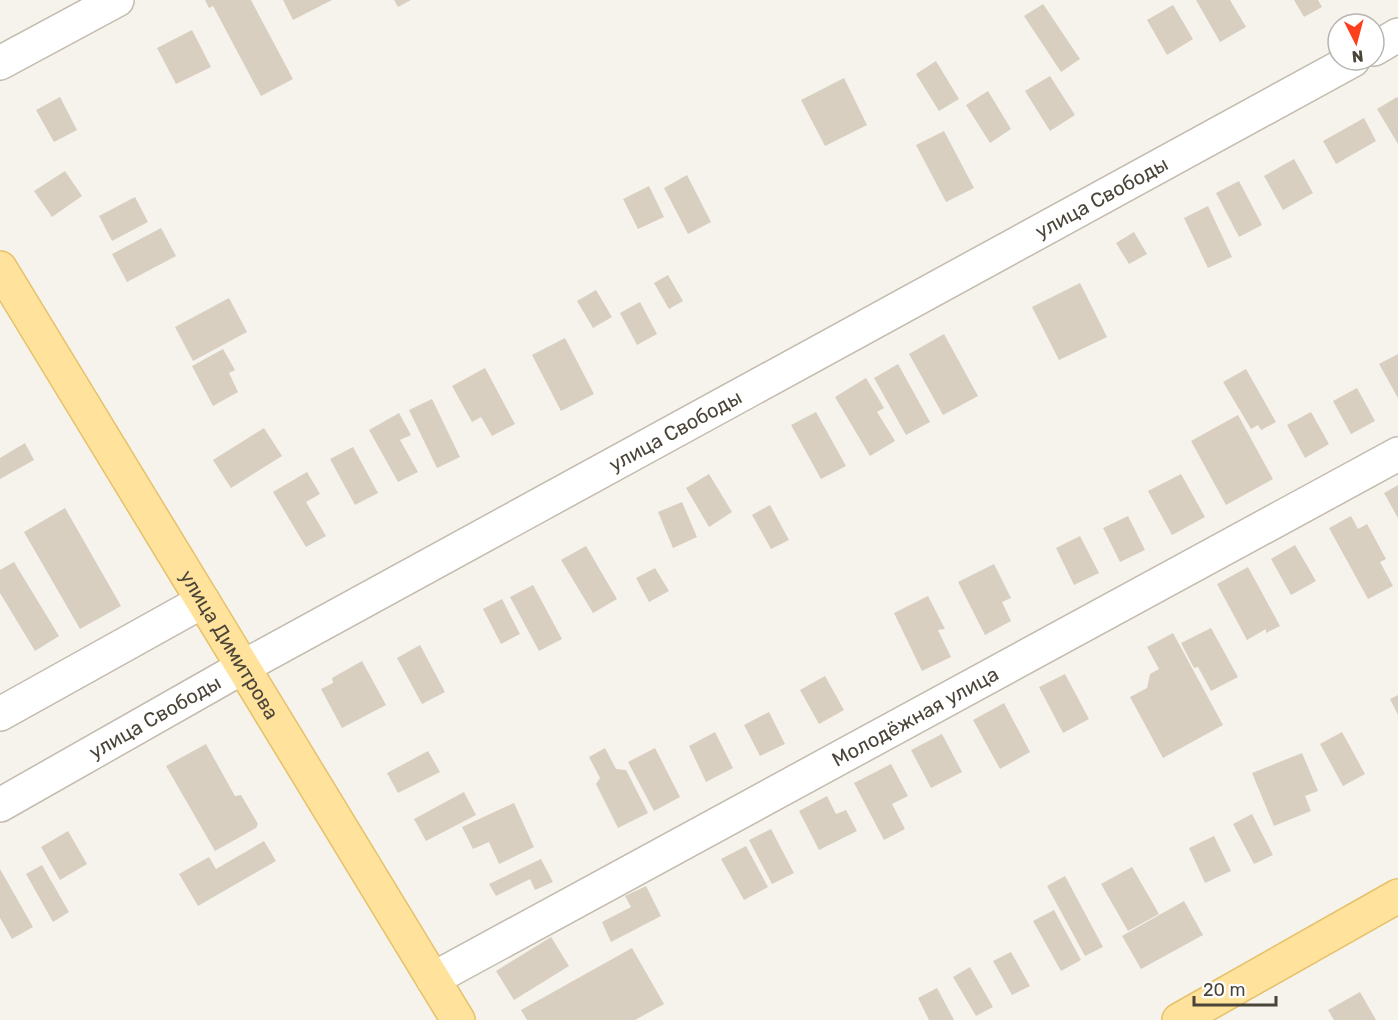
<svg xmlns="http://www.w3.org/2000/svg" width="1398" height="1020" font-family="Rubik,sans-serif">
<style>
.building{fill:#d8cfc1}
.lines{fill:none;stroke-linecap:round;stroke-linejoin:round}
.minor-casing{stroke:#c2bbae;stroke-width:36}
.major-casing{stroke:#e6c16a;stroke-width:36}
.minor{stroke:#fff;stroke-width:33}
.major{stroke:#ffe39c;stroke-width:33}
.labels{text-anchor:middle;stroke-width:6;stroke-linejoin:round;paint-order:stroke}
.street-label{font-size:20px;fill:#4b4439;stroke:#fff}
</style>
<rect width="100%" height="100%" fill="#f6f3ec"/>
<g class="building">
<polygon points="205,0 251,0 293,79 261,96 213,6 209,8"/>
<polygon points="283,0 332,0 293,20"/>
<polygon points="394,0 411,0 398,7"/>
<polygon points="1196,0 1230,0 1246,27 1220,42"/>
<polygon points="1294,0 1318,0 1322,7 1304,17"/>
<polygon points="1043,4 1080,59 1061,72 1024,16"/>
<polygon points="1173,5 1193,39 1167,55 1147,20"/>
<polygon points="192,30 211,67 176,84 157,48"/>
<polygon points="936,61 959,99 939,111 916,74"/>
<polygon points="1050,76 1075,115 1050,131 1025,91"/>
<polygon points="844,78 867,125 825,146 801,100"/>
<polygon points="988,91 1011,129 990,143 966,105"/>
<polygon points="60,97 77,130 54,142 36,110"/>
<polygon points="1397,97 1398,98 1398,144 1377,109"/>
<polygon points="1364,118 1376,141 1336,164 1323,141"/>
<polygon points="944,131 974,188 946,202 916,145"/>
<polygon points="1294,159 1313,193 1283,210 1264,176"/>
<polygon points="65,171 82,196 52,217 34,191"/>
<polygon points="687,175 711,222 688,234 664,188"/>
<polygon points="1239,181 1262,225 1239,237 1216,193"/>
<polygon points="649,186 664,217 638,229 623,199"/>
<polygon points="135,197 148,222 112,241 99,216"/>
<polygon points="1208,206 1232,257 1208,268 1184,218"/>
<polygon points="161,228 176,256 127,282 112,254"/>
<polygon points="1134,232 1147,254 1129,264 1116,243"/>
<polygon points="668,275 683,301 669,309 654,283"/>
<polygon points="1080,283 1107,337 1059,360 1032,307"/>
<polygon points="596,290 612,317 593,328 577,301"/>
<polygon points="229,298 247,332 193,361 175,327"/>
<polygon points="640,302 657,334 637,345 620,313"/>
<polygon points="944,334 978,396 943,415 909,354"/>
<polygon points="565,338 594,394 561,411 532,355"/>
<polygon points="223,349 235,370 229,373 238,392 213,406 192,366"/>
<polygon points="1398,354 1398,398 1379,364"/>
<polygon points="898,364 930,422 906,435 874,378"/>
<polygon points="485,368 515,424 492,436 481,417 472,422 452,386"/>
<polygon points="1246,369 1276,422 1261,430 1258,425 1251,429 1223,382"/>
<polygon points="866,378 884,408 877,412 895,441 870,456 835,397"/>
<polygon points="1357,388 1375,421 1351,434 1333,401"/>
<polygon points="432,399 460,457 437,468 409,410"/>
<polygon points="816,412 846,466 821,479 791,425"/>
<polygon points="1311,412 1329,444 1305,458 1287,425"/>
<polygon points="399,413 411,435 400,440 418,472 398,482 369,430"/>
<polygon points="1238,415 1273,479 1226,505 1191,441"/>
<polygon points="264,428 282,456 231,488 213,460"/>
<polygon points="25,443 34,460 0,479 0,458"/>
<polygon points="353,447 378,493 355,505 330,459"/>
<polygon points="307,472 320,494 306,502 326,536 306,547 273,492"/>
<polygon points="709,474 732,512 709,527 686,488"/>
<polygon points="1181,474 1205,517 1172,535 1148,491"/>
<polygon points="1398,485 1398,518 1384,493"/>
<polygon points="682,502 697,537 673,548 658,512"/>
<polygon points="770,505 789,540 771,549 752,515"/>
<polygon points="65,508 121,606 80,629 24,532"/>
<polygon points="1128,516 1145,550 1120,562 1103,528"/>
<polygon points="1351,516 1358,529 1367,524 1386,559 1380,562 1393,586 1368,599 1329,528"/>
<polygon points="1080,536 1099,573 1074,585 1056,548"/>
<polygon points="1295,545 1316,581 1291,595 1271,559"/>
<polygon points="586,546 617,599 593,613 561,560"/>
<polygon points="14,562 59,636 35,651 0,593 0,570"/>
<polygon points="994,564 1011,598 1002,602 1011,621 985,635 958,582"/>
<polygon points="1248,567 1280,626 1266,633 1266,629 1247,640 1217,584"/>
<polygon points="655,568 669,591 649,602 636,578"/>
<polygon points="533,585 562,639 539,651 510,597"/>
<polygon points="928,596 945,629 938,630 951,657 922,671 894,613"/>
<polygon points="502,599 520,634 501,644 483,609"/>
<polygon points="1211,628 1238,677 1211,691 1198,667 1194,668 1181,643"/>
<polygon points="1173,633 1223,725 1163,758 1130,697 1147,688 1150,674 1159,669 1147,647"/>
<polygon points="420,645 445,692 422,704 397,658"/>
<polygon points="362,661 386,705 342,728 321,689 333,683 332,678"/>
<polygon points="1065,674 1089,719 1063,733 1039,687"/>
<polygon points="825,676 844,710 819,724 800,690"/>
<polygon points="1398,695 1398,715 1390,699"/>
<polygon points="1004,703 1030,752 1000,769 973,720"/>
<polygon points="769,712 785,744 760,756 744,725"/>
<polygon points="715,732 733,768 706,782 689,746"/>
<polygon points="1342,732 1365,774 1343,786 1320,744"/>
<polygon points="942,734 962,772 931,788 911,750"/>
<polygon points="206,744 235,796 241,795 258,824 256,828 215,851 166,766"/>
<polygon points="605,748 616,769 626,770 648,813 618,828 596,784 600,778 589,757"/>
<polygon points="655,748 680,797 654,811 628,762"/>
<polygon points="428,751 440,772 398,793 387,773"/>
<polygon points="1302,753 1318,791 1305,796 1311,811 1274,826 1252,773"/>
<polygon points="891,764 908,796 892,804 905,829 884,840 854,783"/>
<polygon points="464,792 476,815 426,841 414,819"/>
<polygon points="827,796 836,814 846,810 857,831 819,850 799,811"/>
<polygon points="514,803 534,847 499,864 489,842 473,849 462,827"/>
<polygon points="1252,814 1273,855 1254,864 1233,824"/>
<polygon points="771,829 794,873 772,884 749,840"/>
<polygon points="68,831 87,864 60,880 41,847"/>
<polygon points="1214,836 1231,871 1205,883 1189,848"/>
<polygon points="264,841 276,861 198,906 179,874 209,857 216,869"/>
<polygon points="746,846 768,887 744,900 721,859"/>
<polygon points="541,859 553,882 535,890 530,879 496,896 489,884"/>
<polygon points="42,865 69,912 53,922 26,874"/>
<polygon points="1132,867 1159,914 1128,931 1101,884"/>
<polygon points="0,869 33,927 12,939 0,918"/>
<polygon points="1065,876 1103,947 1085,956 1047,886"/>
<polygon points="646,886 661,916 611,942 602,922 631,907 625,896"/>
<polygon points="1184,901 1203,935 1141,969 1122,936"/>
<polygon points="1054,910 1081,960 1061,971 1033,921"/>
<polygon points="551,937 569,966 514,1000 496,971"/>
<polygon points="632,948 664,1004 635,1020 527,1020 521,1010"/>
<polygon points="1011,952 1030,986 1012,995 993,961"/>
<polygon points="970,967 993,1007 976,1016 953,977"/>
<polygon points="937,988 954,1020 929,1020 918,998"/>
<polygon points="1360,992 1376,1020 1334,1020 1328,1010"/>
</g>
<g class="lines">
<g class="minor-casing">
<g id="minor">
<polyline points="1374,49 1398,35"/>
<polyline points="0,63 117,0"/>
<polyline points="0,714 203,601"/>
<path id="s1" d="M 0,805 L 243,667 L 1353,60"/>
<path id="s2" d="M 433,979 L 1398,454"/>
</g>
</g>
<g class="major-casing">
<g id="major">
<path id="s3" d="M 0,268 L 458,1020"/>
<polyline points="1179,1020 1398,896"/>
</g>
</g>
<use href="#minor" class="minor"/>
<use href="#major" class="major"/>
</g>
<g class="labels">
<g class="street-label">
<text dy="7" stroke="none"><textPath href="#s1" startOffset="1258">улица Свободы</textPath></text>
<text dy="7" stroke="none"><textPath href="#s1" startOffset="772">улица Свободы</textPath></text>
<text dy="7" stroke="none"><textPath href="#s3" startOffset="441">улица Димитрова</textPath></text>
<text dy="7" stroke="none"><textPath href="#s2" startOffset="549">Молодёжная улица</textPath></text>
<text dy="7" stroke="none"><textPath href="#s1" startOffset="178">улица Свободы</textPath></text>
</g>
</g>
<g transform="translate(1356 42) rotate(174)"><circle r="28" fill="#ffffff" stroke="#b7b4b0" stroke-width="1.5"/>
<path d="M0-4.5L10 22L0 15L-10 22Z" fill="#fc3f1d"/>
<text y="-9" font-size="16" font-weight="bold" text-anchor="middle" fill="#4b4439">N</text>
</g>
<path d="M1194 996v9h82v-9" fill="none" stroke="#4b4439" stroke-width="3"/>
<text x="1203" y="996" font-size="18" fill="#4b4439" stroke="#ffffff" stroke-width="4.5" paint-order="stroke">20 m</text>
</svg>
